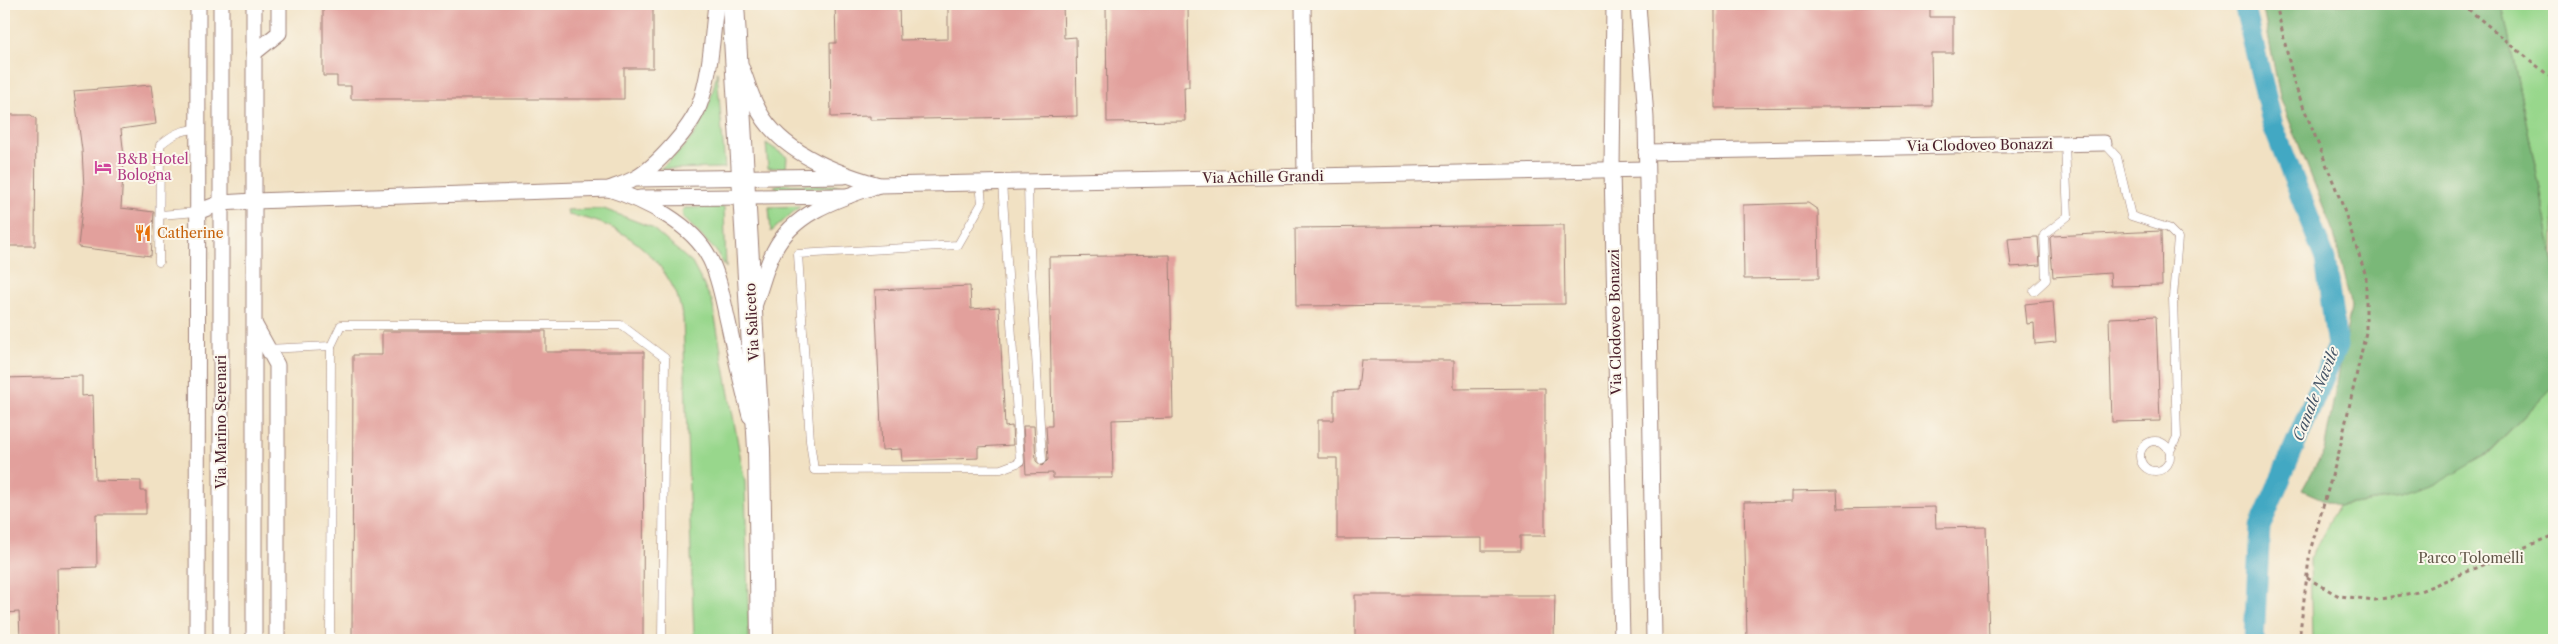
<svg xmlns="http://www.w3.org/2000/svg" width="2558" height="644" font-family="'Libre Caslon Text',serif">
<style>
.green{fill:#98d78c;stroke:#717b5c}
.forest{fill:#7ab878;stroke:#626c52}
.lines{fill:none;stroke-linecap:round;stroke-linejoin:round}
.canal{stroke:#43a8c3;stroke-width:21}
.building{fill:#e2a09c}
.service-casing{stroke:#9e8077;stroke-width:9}
.minor-casing{stroke:#9e8077;stroke-width:17}
.secondary-casing{stroke:#9e8077;stroke-width:24}
.path{stroke:#9e8077;stroke-width:3;stroke-dasharray:4 4;stroke-linecap:butt}
.service{stroke:#fff;stroke-width:8}
.minor{stroke:#fff;stroke-width:15}
.secondary{stroke:#fff;stroke-width:22}
.labels{text-anchor:middle;stroke-width:4;stroke-linejoin:round;paint-order:stroke}
.street-label{font-size:14px;fill:#4a1f2b;stroke:#fbf7ec}
.hotel-label{font-size:14px;fill:#b23c85;stroke:#fbf7ec;text-anchor:start}
.food-label{font-size:14px;fill:#c56008;stroke:#fbf7ec;text-anchor:start}
.park-label{font-size:14px;fill:#615648;stroke:#fbf7ec}
.water-label{font-size:15px;font-style:italic;fill:#475668;stroke:#fbf7ec}
</style>
<rect width="100%" height="100%" fill="#fbf7ec"/>
<filter id="ink" filterUnits="userSpaceOnUse"><feTurbulence type="fractalNoise" baseFrequency=".02" numOctaves="2"/><feDisplacementMap in="SourceGraphic" scale="10" xChannelSelector="R" yChannelSelector="G"/><feConvolveMatrix kernelMatrix="1 2 1 2 8 2 1 2 1" color-interpolation-filters="sRGB"/></filter>
<filter id="wash" filterUnits="userSpaceOnUse"><feTurbulence type="fractalNoise" baseFrequency=".0096" numOctaves="4" result="noise"/><feDisplacementMap in="SourceGraphic" scale="20" xChannelSelector="R" yChannelSelector="G"/><feGaussianBlur stdDeviation="1.12" result="paint"/><feColorMatrix in="noise" values="0 0 0 0 0 0 0 0 0 0 0 0 0 0 0 0 0 1.4 0 .05"/><feComposite in="paint" operator="in"/></filter>
<g filter="url(#wash)">
<rect width="100%" height="100%" fill="#f1e1c3"/>
<g class="green">
<polygon points="2502,4 2554,4 2554,258"/>
<path d="M 717,72 L 725,168 L 660,169 C 698,137 707,121 717,72 Z"/>
<polygon points="766,143 787,157 786,168 768,168"/>
<polygon points="780,184 864,186 780,190 774,186"/>
<polygon points="800,206 771,232 769,207"/>
<polygon points="724,207 726,268 716,251 683,217 682,211 685,208"/>
<path d="M 604,209 L 651,227 L 692,263 L 712,301 L 745,482 L 749,640 L 694,640 L 683,318 C 680,309 679,297 674,289 C 653,247 614,221 568,215 L 567,210 Z"/>
<polygon points="2554,386 2554,640 2312,640 2310,559 2338,506 2401,497 2485,456"/>
</g>
<polygon class="forest" points="2262,4 2502,4 2554,258 2554,386 2484,456 2433,486 2401,497 2338,506 2302,490 2324,451 2351,307 2334,234 2280,97"/>
<g class="lines">
<polyline class="canal" points="2244,4 2273,126 2325,259 2337,346 2260,527 2254,640"/>
</g>
<g id="blocks">
<g class="building">
<polygon points="323,4 653,4 653,68 624,68 624,99 351,99 351,86 337,86 337,76 323,76"/>
<polygon points="835,4 899,4 900,40 948,39 948,4 1063,4 1064,38 1076,37 1077,116 870,120 870,116 831,117 830,43 836,43"/>
<polygon points="1106,4 1188,4 1189,87 1184,87 1185,121 1107,122"/>
<polygon points="1930,6 1930,17 1953,17 1953,53 1931,53 1932,106 1715,108 1715,8"/>
<polygon points="151,85 156,124 121,129 124,157 121,208 154,212 151,256 78,247 84,188 82,150 74,91"/>
<polygon points="4,115 31,115 36,119 35,246 4,246"/>
<polygon points="1808,203 1818,210 1819,278 1744,279 1743,205"/>
<polygon points="1564,225 1565,304 1296,306 1295,228"/>
<polygon points="2161,231 2162,285 2111,286 2110,273 2053,277 2050,238 2052,236"/>
<polygon points="2035,237 2038,237 2040,265 2011,267 2008,239"/>
<polygon points="1170,255 1173,418 1112,420 1113,478 1053,478 1053,473 1026,474 1023,426 1034,426 1036,461 1042,466 1048,460 1046,426 1052,426 1049,257"/>
<polygon points="970,286 971,309 999,307 1005,427 1012,426 1013,445 978,447 978,458 902,461 901,449 882,450 875,290"/>
<polygon points="2053,301 2056,342 2035,344 2034,323 2027,324 2025,304"/>
<polygon points="2156,316 2160,421 2112,422 2109,318"/>
<polygon points="382,331 546,331 546,352 644,352 643,640 352,640 353,355 382,355"/>
<polygon points="1361,360 1454,360 1454,389 1545,388 1545,536 1520,536 1520,551 1482,551 1482,538 1337,539 1337,458 1318,458 1318,420 1334,420 1334,391 1358,390"/>
<polygon points="82,376 82,396 93,395 95,480 141,481 141,491 146,491 146,514 96,514 97,567 57,568 58,640 20,640 19,612 4,613 4,378"/>
<polygon points="1837,490 1838,509 1935,507 1936,528 1986,527 1989,640 1747,640 1744,502 1792,501 1792,491"/>
<polygon points="1355,595 1555,595 1554,640 1355,640"/>
</g>
</g>
</g>
<g filter="url(#ink)">
<use href="#blocks" fill-opacity="0" stroke="#9e8077" stroke-width="1"/>
<g class="lines">
<g class="service-casing">
<g id="service">
<polyline points="2104,143 2117,157 2131,216 2168,228 2178,238 2173,297 2177,437 2170,451"/>
<polyline points="1028,182 1029,232 1042,460"/>
<polyline points="980,183 982,203 958,245 798,254 810,441 814,470 1001,469 1020,462 1002,182"/>
<polyline points="160,215 197,212"/>
<path d="M 159,262 L 160,145 C 173,134 181,130 197,129"/>
<polyline points="2034,291 2046,280 2044,235 2068,216 2065,144"/>
<polyline points="331,346 341,325 621,325 665,358 662,640"/>
<polyline points="266,349 331,346 330,640"/>
<circle cx="2155" cy="456" r="15"/>
</g>
</g>
<g class="minor-casing">
<g id="minor">
<polyline points="1303,4 1305,176"/>
<polyline points="1614,4 1612,168 1622,640"/>
<polyline points="1638,4 1646,118 1654,640"/>
<polyline points="254,53 279,33 279,4"/>
<path d="M 742,69 C 747,81 750,94 756,105 C 776,150 835,173 879,185 L 1646,169"/>
<polyline points="1646,152 2104,143"/>
<polyline points="635,179 844,176"/>
<path d="M 609,189 C 644,200 693,224 710,259 C 720,279 723,301 728,322 C 735,354 742,385 750,416"/>
<polyline points="640,198 848,196"/>
<path d="M 197,212 L 221,203 L 254,201 L 609,189 C 617,186 626,183 634,179 C 655,168 691,128 699,106 C 711,74 712,37 716,4"/>
<path d="M 754,306 C 761,288 765,268 774,251 C 794,211 841,198 879,185"/>
<polyline points="255,325 277,365 277,640"/>
<polyline points="197,640 198,4"/>
<polyline points="221,640 221,4"/>
<polyline points="254,640 254,4"/>
</g>
</g>
<g class="secondary-casing">
<polyline id="secondary" points="733,4 759,449 762,640"/>
</g>
<g class="path">
<polyline points="2276,4 2294,83 2342,204 2366,276 2366,332 2339,452 2310,551 2299,640"/>
<polyline points="2462,4 2554,80"/>
<polyline points="2307,578 2339,596 2375,600 2418,592 2554,535"/>
</g>
<use href="#service" class="service"/>
<use href="#minor" class="minor"/>
<use href="#secondary" class="secondary"/>
</g>
</g>
<defs>
<g id="hotel-bare" transform="scale(1.35)"><path d="M-6-4.5h1.5V1H6V5H4.5V3h-9V5H-6ZM-4 0a1.8 1.8 0 1 1 3.6 0ZM.5 0V-2.5h3Q6-2.5 6 0Z" fill="#d1479c" stroke="#fbf7ec" stroke-width="2.5" paint-order="stroke"/></g>
<g id="restaurant-bare" transform="scale(1.35)"><path d="M-5-6h1v4h1v-4h1v4h1v-4h1v5L-1.5 .5V6h-2V.5L-5-1ZM5-6V6H3V1.5H1.5Q1.5-4 5-6Z" fill="#e8710a" stroke="#fbf7ec" stroke-width="2.5" paint-order="stroke"/></g>
</defs>
<g fill-rule="evenodd">
<use href="#hotel-bare" x="103" y="167"/>
<use href="#restaurant-bare" x="143" y="233"/>
</g>
<g class="labels">
<g class="street-label">
<text transform="translate(1980 145) rotate(-1)" y="5">Via Clodoveo Bonazzi</text>
<text transform="translate(1263 177) rotate(-1)" y="5">Via Achille Grandi</text>
<text transform="translate(752 322) rotate(-93)" y="5">Via Saliceto</text>
<text transform="translate(1615 322) rotate(-91)" y="5">Via Clodoveo Bonazzi</text>
<text transform="translate(221 422) rotate(-90)" y="5">Via Marino Serenari</text>
</g>
<g class="hotel-label">
<text x="117" y="164">B&amp;B Hotel<tspan x="117" dy="16">Bologna</tspan></text>
</g>
<g class="food-label">
<text x="157" y="238">Catherine</text>
</g>
<g class="park-label">
<text x="2471" y="563">Parco Tolomelli</text>
</g>
<g class="water-label">
<text transform="translate(2316 394) rotate(-68)" y="5">Canale Navile</text>
</g>
</g>
<rect width="2558" height="644" fill="none" stroke="#fbf7ec" stroke-width="20"/>
</svg>
